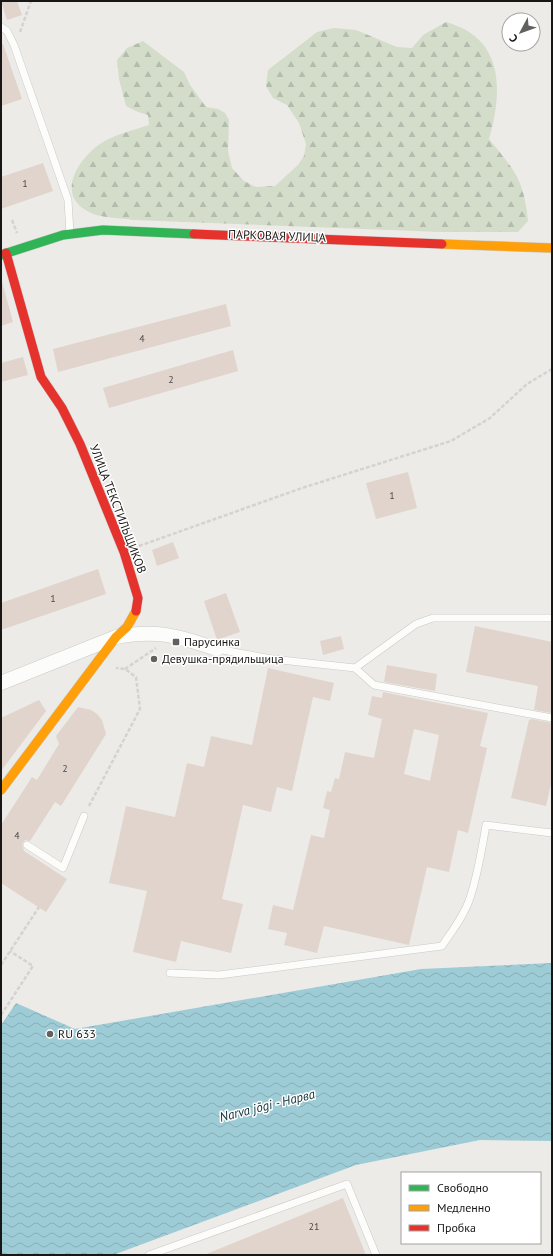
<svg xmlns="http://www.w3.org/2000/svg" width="553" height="1256" font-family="'PT Sans',sans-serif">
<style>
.forest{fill:url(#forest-firs)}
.water{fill:url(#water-waves)}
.building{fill:#e0d4cd;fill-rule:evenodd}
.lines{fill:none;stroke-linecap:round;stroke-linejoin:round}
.lane-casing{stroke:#cac9c6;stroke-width:8}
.street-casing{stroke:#cac9c6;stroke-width:15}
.fast-casing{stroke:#cac9c6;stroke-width:10}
.slow-casing{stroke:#cac9c6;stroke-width:10}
.jam-casing{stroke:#cac9c6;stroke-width:10}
.path{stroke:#d4d3d2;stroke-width:2.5;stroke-dasharray:4 2;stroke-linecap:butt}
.lane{stroke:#fcfcfb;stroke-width:7}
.street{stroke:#fcfcfb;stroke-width:14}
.fast{stroke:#30b455;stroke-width:9}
.slow{stroke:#ff9f0a;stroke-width:9}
.jam{stroke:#e5322d;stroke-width:9}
.poi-dot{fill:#63615e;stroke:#fff;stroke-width:1.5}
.labels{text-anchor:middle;stroke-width:3;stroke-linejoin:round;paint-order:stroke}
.number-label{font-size:10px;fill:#4c4845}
.street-label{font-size:12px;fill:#181715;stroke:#fff}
.poi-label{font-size:12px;fill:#181715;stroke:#fff;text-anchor:start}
.water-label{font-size:13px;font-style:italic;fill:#113239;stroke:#fff}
</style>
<defs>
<pattern id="forest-firs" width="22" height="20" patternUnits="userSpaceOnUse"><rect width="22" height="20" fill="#d3ddca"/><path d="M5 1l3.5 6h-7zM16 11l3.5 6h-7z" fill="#b4bdad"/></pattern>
<pattern id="water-waves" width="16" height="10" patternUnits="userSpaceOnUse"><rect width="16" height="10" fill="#9eccd6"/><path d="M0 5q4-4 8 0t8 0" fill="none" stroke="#87aeb7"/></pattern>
</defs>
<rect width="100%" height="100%" fill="#edebe7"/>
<path class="forest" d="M 446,22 C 504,38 503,90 489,139 C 514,170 524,179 528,221 L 518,232 L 441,232 L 134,220 C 122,218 99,218 89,212 C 54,195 79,157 103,142 C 116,134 134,130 149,125 L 148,115 L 138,112 L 126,106 L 119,79 L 117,60 L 127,48 L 143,41 L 184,72 L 190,85 L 206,107 L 218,109 L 225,113 L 229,120 L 228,151 L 232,168 L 244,181 L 256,187 L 275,186 L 298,165 L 304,156 L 306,144 L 299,123 L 287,105 L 273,98 L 266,86 L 268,70 L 317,32 L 334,28 L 356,30 L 397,47 L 412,48 L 423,35 Z"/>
<polygon class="water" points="552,963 552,1141 480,1140 356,1165 113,1255 1,1255 1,1025 16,1003 75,1029 421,969"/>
<g class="building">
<polygon points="1,1 17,1 22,15 7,20"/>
<polygon points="1,44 3,44 22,99 1,106"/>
<polygon points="43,163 53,191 1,209 1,177"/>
<polygon points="1,278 13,322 1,326"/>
<polygon points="226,304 231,326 58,372 53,349"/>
<polygon points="233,350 238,371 109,408 103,388"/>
<polygon points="23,357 28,375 1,382 1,363"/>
<polygon points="408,472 417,508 376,519 366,483"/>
<polygon points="173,542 179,558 157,566 152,550"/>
<polygon points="98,569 106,594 1,630 1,603"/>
<polygon points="226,593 240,632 217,640 204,601"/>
<polygon points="475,626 552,642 552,713 534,710 538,686 466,672"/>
<polygon points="341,636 344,649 323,655 320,641"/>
<polygon points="387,665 437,674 435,691 384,682"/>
<polygon points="268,668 334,683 330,701 313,697 292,791 277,787 271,812 243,805 222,899 243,904 231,953 181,941 176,962 133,952 147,891 109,883 126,806 175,817 187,763 204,767 211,736 252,745"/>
<path d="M 383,692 L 488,713 L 480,746 L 487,748 L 468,833 L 458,830 L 449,872 L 427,867 L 409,945 L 324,926 L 317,953 L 284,945 L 287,933 L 268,929 L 273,905 L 293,910 L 311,835 L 324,838 L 330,810 L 323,808 L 327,791 L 331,792 L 335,778 L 339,779 L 345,752 L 374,758 L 382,719 L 368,715 L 372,696 L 382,698 ZM 414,729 L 439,735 L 430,781 L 404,774 Z"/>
<polygon points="39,700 46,711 1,771 1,718"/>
<polygon points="78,707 91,710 97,714 102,720 106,734 61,806 55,802 30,841 25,840 22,844 24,851 67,879 46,912 1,883 1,825 32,777 37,780 59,744 56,736"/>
<polygon points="532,719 552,723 552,780 546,806 511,798 529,720"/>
<polygon points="343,1198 366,1255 204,1255"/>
</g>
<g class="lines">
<g class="lane-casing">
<g id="lane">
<polyline points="1,27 7,31 14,45 68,200 70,234"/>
<polyline points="217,649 272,659 355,668 416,624 433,618 552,618"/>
<polyline points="355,668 374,685 552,718"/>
<polyline points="27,845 63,868 84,816"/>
<path d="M 170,973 L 219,975 L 442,946 C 452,931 464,916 470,898 C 478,874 482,849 486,825 L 552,833"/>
<polyline points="149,1255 347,1184 376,1255"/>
</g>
</g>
<g class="street-casing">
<path id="street" d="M 1,683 L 116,637 C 158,629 177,636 217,649"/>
</g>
<g class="fast-casing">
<polyline id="fast" points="1,255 63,235 103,230 194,234"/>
</g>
<g class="slow-casing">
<g id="slow">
<polyline points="442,244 552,248"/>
<polyline points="1,790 116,637 127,627 136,611"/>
</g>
</g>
<g class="jam-casing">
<g id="jam">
<polyline points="194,234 442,244"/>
<polyline points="6,253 41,377 62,408 80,444 124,552 138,598 136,611"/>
</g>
</g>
<g class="path">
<polyline points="20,32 31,1"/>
<polyline points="12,220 17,233"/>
<polyline points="139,546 302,488 451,441 490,418 527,384 552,369"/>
<polyline points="125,669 156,648"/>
<polyline points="89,806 140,709 136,677 125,669 116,668"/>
<polyline points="1,965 39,907"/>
<polyline points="1,1015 33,966 10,951"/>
</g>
<use href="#lane" class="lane"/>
<use href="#street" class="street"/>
<use href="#fast" class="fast"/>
<use href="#slow" class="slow"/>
<use href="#jam" class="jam"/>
</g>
<g class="poi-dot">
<rect x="172" y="638" width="8" height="8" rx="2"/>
<circle cx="154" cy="659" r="4"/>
<circle cx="50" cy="1034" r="4"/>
</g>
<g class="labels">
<g class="number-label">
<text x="25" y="187">1</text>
<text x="142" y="342">4</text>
<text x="171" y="383">2</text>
<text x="392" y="499">1</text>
<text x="53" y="602">1</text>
<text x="65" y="772">2</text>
<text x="17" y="839">4</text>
<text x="314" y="1230">21</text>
</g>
<g class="street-label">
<text transform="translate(277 236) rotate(2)" y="4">ПАРКОВАЯ УЛИЦА</text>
<text transform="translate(118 509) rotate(69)" y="4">УЛИЦА ТЕКСТИЛЬЩИКОВ</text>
</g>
<g class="poi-label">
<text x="184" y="646">Парусинка</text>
<text x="162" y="663">Девушка-прядильщица</text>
<text x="58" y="1038">RU 633</text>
</g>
<g class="water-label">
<text transform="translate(267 1105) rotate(-14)" y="5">Narva jõgi - Нарва</text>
</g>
</g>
<rect width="553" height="1256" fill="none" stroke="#181715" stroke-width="4"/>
<rect x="401" y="1172" width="140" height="72" fill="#ffffff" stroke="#a3a2a1"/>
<rect x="409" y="1185" width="20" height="6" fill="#30b455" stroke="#a3a2a1"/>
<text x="437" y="1192" font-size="12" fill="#181715">Свободно</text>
<rect x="409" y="1205" width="20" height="6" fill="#ff9f0a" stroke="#a3a2a1"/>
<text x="437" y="1212" font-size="12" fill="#181715">Медленно</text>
<rect x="409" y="1225" width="20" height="6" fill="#e5322d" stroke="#a3a2a1"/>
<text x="437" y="1232" font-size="12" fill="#181715">Пробка</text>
<g transform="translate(521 32) rotate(229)"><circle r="19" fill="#ffffff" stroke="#a3a2a1"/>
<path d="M0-3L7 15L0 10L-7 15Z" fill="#63615e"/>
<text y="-6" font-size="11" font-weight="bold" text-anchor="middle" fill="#181715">С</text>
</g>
</svg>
